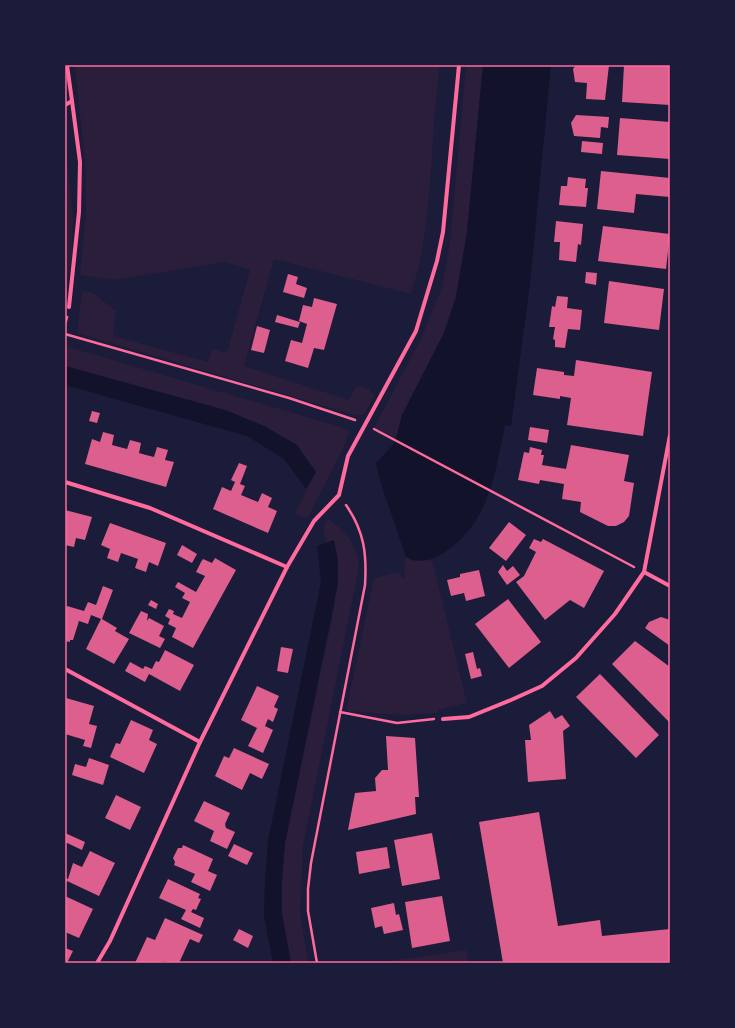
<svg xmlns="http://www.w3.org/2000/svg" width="735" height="1028" font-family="Literata,serif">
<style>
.green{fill:#2a1e3b}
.water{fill:#12122b}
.building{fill:#dd5f8e}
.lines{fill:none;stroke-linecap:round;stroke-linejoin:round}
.path{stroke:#ff6b9d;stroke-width:2.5}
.minor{stroke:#ff6b9d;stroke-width:4}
.neatline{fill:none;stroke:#ff6b9d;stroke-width:1.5}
</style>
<rect width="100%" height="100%" fill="#1b1b3a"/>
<g class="green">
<path d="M 75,65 L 440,65 C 431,128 433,193 421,256 C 419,269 414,281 411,294 L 274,259 L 244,366 L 349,400 L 357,385 L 369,389 L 374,396 L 365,413 L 358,416 L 77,333 L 82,291 L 92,292 L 116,311 L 113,336 L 208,362 L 212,349 L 227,353 L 250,270 L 225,262 L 113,280 L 80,275 L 86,212 L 86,173 Z"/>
<polygon points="466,65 483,65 467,232 456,297 444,333 402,415 396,438 374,428 421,339 442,287 450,242"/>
<polygon points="65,136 73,219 72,252 65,302"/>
<polygon points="65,346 344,428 349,431 342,451 307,519 295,513 316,472 264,426 225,410 65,366"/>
<path d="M 328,519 C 346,532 357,544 359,567 L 303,846 L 300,912 L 308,963 L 291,963 L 282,914 L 282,880 L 285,843 L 335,604 L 333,540 L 326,543 L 323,528 Z"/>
<polygon points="406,557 413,561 432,560 467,703 438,710 438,713 402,715 346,711 374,578 398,572 402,578 405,577 404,571"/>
<polygon points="466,950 469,963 377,963"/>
</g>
<g class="water">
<path d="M 483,65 L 551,65 L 530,284 L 511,426 L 505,425 C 495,473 489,525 443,553 C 432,560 419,564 406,557 L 382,487 L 376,463 L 392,446 L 396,438 L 402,415 L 444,333 L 456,297 L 467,232 Z"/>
<polygon points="65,366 225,410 264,426 297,445 316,472 306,489 284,459 247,436 65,385"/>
<polygon points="334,540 338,560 338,584 285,843 282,880 282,914 291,963 273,963 264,915 265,879 268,841 321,582 317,546"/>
</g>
<g class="building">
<polygon points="576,65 609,65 605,100 586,99 587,83 575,82 573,69"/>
<polygon points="624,65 670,66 670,105 622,102"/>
<polygon points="576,115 609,117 608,128 601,127 600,138 574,136 571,123"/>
<polygon points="620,118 670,122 670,159 617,155"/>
<polygon points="582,141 603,143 602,154 581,152"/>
<polygon points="601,171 670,178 670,197 636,194 634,213 597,209"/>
<polygon points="568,177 586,179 585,188 588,188 586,207 559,205 561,186 567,186"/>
<polygon points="556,221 583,224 581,245 578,244 576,262 559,260 560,242 554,242"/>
<polygon points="603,226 670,234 666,269 598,261"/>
<polygon points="586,272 597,273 596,285 585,283"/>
<polygon points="288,274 298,277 296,284 307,288 304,298 283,292"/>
<polygon points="609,281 664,289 659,330 604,323"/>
<polygon points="557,296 568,297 567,308 582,310 580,330 568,329 565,348 555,347 555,340 553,339 555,327 549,327 552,306 555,307"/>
<polygon points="314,298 337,304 324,350 314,348 308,368 285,361 291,340 302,343 307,324 299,321 303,305 312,307"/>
<polygon points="277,315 300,322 298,328 275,322"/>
<polygon points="257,326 270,330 264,353 251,350"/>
<polygon points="576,360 652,372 643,436 567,425 571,398 560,396 560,399 533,395 537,368 564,372 564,375 574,376"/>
<polygon points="92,411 100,413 97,423 89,421"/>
<polygon points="530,427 549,430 547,443 528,440"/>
<polygon points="103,432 114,435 112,445 127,449 130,440 141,443 139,453 146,455 154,457 157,447 168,450 165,460 174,462 166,487 85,464 92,439 100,442"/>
<polygon points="571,445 629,455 624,481 634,483 629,516 624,522 616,526 608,526 580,512 581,502 562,499 564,484 540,480 539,484 518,480 524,452 529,453 530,447 542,450 541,455 544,455 542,465 566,469"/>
<polygon points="239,463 247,466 240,484 245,486 241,495 258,502 262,493 272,498 268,507 277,511 268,533 213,509 222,487 231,491 235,482 231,480"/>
<polygon points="65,510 92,517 85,540 76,538 74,547 65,545"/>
<polygon points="509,522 526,535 506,561 489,548"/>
<polygon points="110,523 166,543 158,566 149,562 146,572 135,568 138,559 121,553 118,562 107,558 110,549 101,545"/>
<polygon points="534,539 541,542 543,539 604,571 584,608 570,600 545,620 516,582 524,576 536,552 529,548"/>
<polygon points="182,545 197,554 192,563 177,555"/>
<polygon points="215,558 236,570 193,648 172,637 176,628 168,624 170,619 165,616 169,609 174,611 173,614 182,618 190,602 182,598 185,593 175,587 178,582 196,592 205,576 196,572 201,562 203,559 212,563"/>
<polygon points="503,565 507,571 513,566 520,575 507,585 498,572"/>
<polygon points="479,570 485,596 466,601 464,593 451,596 447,580 460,577 460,574"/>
<polygon points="103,586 113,590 102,619 117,628 115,631 129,639 114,664 86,649 101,619 91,615 88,624 79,621 73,640 70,640 70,642 65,641 65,611 67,606 84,611 88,602 96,605"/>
<polygon points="508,599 541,642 509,668 475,624"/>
<polygon points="151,600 158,604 156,609 148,605"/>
<polygon points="141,611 148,614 147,621 149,618 164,626 159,636 165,639 160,648 129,633"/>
<polygon points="661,617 670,620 670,646 645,628 649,622"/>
<polygon points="635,641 670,667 670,723 612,664"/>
<polygon points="281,647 293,649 288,673 277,671"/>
<polygon points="165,650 194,665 180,691 149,674 145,682 125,671 130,662 143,669 145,666 152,669 156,661 159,662"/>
<polygon points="473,652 477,669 480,668 482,676 471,679 465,654"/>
<polygon points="600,674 659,735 636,758 576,697"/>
<polygon points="257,686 279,696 274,707 278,709 273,722 268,719 265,726 273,730 263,753 248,746 257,728 241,720"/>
<polygon points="66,698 94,706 89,724 97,726 91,748 83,746 85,740 65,734"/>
<polygon points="550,711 555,719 562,715 570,726 563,731 566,779 528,782 525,740 531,740 529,725"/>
<polygon points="131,720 153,730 149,740 157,744 144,773 110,757 116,743 120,744"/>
<polygon points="386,736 415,738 419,797 415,797 416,814 348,830 355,793 376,791 375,778 382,770 388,770"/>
<polygon points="234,748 269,764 262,779 250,773 242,790 215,776 224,756 229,758"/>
<polygon points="89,758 109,765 103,785 72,775 75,764 86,767"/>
<polygon points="116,795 141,807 130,830 105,818"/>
<polygon points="204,801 230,813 225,824 226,828 235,832 227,849 210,841 214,831 194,821"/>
<polygon points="539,812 558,926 600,920 602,936 670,929 670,963 503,963 479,822"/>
<polygon points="65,833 85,842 82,850 65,842"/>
<polygon points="432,833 440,879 402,886 394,840"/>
<polygon points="234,844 253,853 247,865 228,856"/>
<polygon points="183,845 213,859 208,871 217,875 210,891 191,882 195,874 174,865 175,862 173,858 178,848 182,848"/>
<polygon points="387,847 390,868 359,874 356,852"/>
<polygon points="90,851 115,863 99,896 67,881 65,885 65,878 68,879 73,863 82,867"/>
<polygon points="168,879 200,894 198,898 201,899 196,910 193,909 191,912 204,918 200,928 181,919 186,910 159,898"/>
<polygon points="65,896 93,909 79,938 65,932"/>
<polygon points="442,896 450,941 412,948 405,902"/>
<polygon points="394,903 396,915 399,914 403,930 384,934 382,926 375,928 371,908"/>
<polygon points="165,918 203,935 199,943 190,939 179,963 162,961 161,963 135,963 147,937 155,940"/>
<polygon points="239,929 253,936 248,948 233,940"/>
<polygon points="65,948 73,951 67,963 65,963"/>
</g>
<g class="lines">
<g class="path">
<polyline points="65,325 67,317"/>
<polyline points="65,334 289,398 355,420"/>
<polyline points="374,429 634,567"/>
<polyline points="340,712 397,723 434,719"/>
<path d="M 317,963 L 308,911 L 308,889 L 311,863 L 365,585 C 367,553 364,531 346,505"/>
</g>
<g class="minor">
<polyline points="65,105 72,101 67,65"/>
<polyline points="69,307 79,212 80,162 72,101"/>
<polyline points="65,482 150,508 287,567"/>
<polyline points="644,572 670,586"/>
<polyline points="65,669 200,742"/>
<polyline points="443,719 469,717 511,700 542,686 576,658 615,614 644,572 670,435"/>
<polyline points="97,963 110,941 200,742 287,567 314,521 339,495 348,456 416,331 437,261 443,232 459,65"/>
</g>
</g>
<rect width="735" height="1028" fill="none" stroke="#1b1b3a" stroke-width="132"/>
<rect x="66" y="66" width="603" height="896" class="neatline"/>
</svg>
